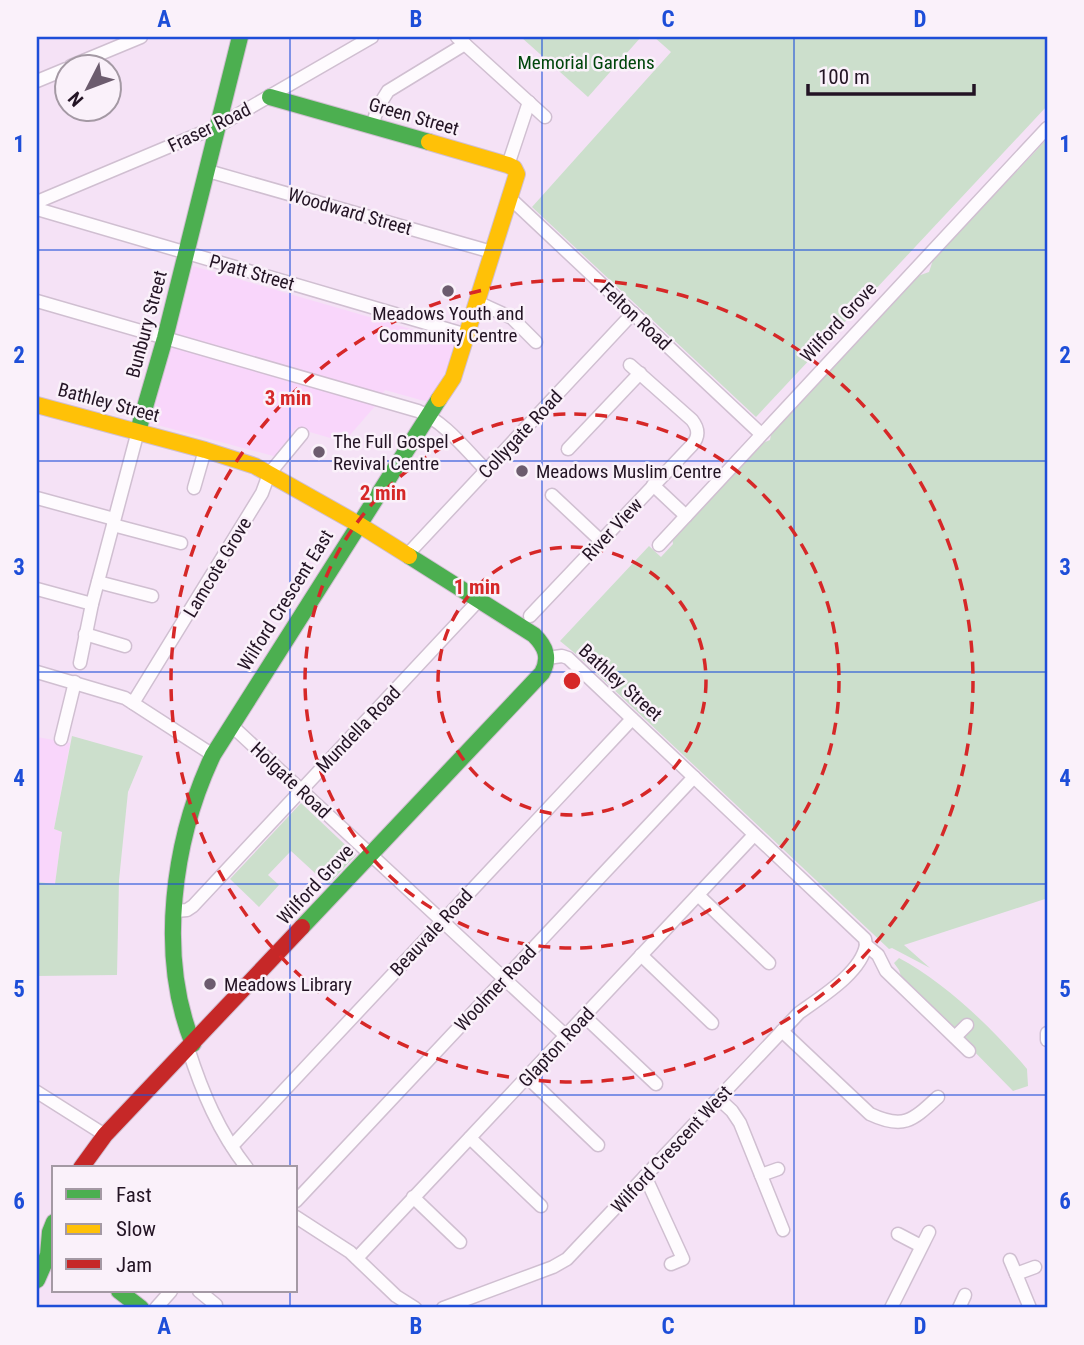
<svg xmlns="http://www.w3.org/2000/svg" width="1084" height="1345" font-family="'Roboto Condensed',sans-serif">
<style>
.built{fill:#f9d6fb}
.green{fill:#ccdfcc}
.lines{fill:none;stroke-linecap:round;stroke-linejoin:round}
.street-casing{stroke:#d0bfd1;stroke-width:15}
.fast-casing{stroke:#d0bfd1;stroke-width:18}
.slow-casing{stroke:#d0bfd1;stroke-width:18}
.jam-casing{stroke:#d0bfd1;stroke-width:18}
.street{stroke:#fefbfe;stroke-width:12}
.fast{stroke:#4caf50;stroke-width:16}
.slow{stroke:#ffc107;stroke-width:16}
.jam{stroke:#c62828;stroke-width:16}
.grid{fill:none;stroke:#1d4ed8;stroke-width:2;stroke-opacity:0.55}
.ring{fill:none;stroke:#d62828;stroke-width:3.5;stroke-dasharray:12 9}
.poi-dot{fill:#6c5c6e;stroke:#faf1fa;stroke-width:2.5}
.labels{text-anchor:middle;stroke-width:5;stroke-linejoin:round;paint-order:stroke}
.park-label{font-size:19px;fill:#00460c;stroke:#faf1fa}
.street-label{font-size:19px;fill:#231424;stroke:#faf1fa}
.poi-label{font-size:19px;fill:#231424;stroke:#faf1fa;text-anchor:start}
.centre{fill:#d62828;stroke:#faf1fa;stroke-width:3.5}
.ring-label{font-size:21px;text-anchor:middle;font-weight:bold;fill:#d62828;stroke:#faf1fa;stroke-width:5;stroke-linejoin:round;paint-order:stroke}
.neatline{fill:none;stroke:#1d4ed8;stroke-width:2.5}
.grid-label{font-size:23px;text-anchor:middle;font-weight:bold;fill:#1d4ed8}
</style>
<rect width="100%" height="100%" fill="#f5e2f6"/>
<g class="built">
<polygon points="193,266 456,342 449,366 428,402 385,390 376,405 344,442 296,428 277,457 150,423"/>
<polygon points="37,737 70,743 54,829 62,831 55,884 37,882"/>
</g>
<g class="green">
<polygon points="521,37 641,37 588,97"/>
<polygon points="654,37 1047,37 1047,106 756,417 532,207 671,52"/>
<polygon points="1047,139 1047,885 1045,899 904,945 930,968 892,948 889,949 577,655 560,641 649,546 661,557 673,544 672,537 758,445 770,440 772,430 918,276 929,272 933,260"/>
<polygon points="72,736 143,756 128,792 119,880 117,975 37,976 37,882 55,884 62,832 54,829"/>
<polygon points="301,803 356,855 328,885 291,851 268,875 279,885 259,907 230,879"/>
<path d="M 899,958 C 946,983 993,1029 1027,1069 L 1028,1086 L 1013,1091 L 962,1039 L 973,1027 L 966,1018 L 953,1030 L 903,982 L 899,970 L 894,963 Z"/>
</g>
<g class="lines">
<g class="street-casing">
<g id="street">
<polyline points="457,37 545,117"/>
<polyline points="71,66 141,37"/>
<polyline points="37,81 66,69"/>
<polyline points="372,126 378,107 388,91 465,44"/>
<polyline points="508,165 529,102"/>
<polyline points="208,171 492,252"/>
<polyline points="510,198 761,434"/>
<polyline points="37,202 218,126 372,37"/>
<polyline points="37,209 467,335"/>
<path d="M 37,301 L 418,411 C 445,422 465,449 486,470"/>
<polyline points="477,302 512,318 536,342"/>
<polyline points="568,449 640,373"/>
<polyline points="653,485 686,516"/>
<polyline points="194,488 205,450"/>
<polyline points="552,495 601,541"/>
<polyline points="37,498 114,519"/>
<polyline points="113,525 181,543"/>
<polyline points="659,545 1047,128"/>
<polyline points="407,555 633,313"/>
<polyline points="98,582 152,596"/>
<polyline points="37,589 92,604"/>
<path d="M 530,616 L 692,445 C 699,437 699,429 692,420 L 630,365"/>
<polyline points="85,634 125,646"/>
<polyline points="547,658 562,656 568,658 865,939 866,945 878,955 886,971 969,1051"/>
<polyline points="80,663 92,604 138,431"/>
<polyline points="37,672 125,698 213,755"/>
<polyline points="133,703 262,493 269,474 302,434"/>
<polyline points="231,725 566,1036"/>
<polyline points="61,739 75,682"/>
<polyline points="698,895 769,963"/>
<polyline points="176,911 187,910 193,906 479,600"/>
<polyline points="641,955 712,1023"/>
<polyline points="584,1016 656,1084"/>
<path d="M 782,1031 L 870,1114 C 904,1130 913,1120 938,1097"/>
<polyline points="1047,1033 1047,1040"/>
<polyline points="955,1037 967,1025"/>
<path d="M 188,1048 C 202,1092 219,1132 247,1168"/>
<polyline points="527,1077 598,1145"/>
<polyline points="37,1092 105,1135"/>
<polyline points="719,1099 732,1111 740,1123 783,1230"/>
<polyline points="470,1138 541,1206"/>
<polyline points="232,1146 632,719"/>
<polyline points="761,1175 778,1169"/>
<polyline points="645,1176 683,1259 671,1264"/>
<polyline points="413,1197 460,1242"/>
<polyline points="296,1201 694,777"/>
<polyline points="296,1217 350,1252 396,1296 415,1308"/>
<polyline points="898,1234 921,1246"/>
<polyline points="357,1258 754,835"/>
<polyline points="1010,1260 1016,1274"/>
<polyline points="199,1291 216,1305"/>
<polyline points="156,1308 171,1291"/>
<path d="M 443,1308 L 553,1267 L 567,1259 L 799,1013 C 821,997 861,973 866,945"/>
<polyline points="891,1308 929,1232"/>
<polyline points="959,1308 965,1295"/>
<polyline points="1030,1308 1016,1274 1035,1267"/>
</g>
</g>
<g class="fast-casing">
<g id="fast">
<polyline points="270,97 429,142"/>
<polyline points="138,431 165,338 240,37"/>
<path d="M 302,927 L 542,673 C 550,658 546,647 534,635 L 409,556"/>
<path d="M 193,1044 C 157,955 173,840 213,755 L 439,399"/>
<polyline points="37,1280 48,1255 50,1232 54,1222"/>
<polyline points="119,1291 141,1308"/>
</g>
</g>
<g class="slow-casing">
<g id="slow">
<polyline points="429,142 508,165 514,168 517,174 453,378 439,399"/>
<polyline points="37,405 205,450 255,466 358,524 409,556"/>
</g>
</g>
<g class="jam-casing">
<polyline id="jam" points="81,1168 105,1135 302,927"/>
</g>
<use href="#street" class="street"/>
<use href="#fast" class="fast"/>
<use href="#slow" class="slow"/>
<use href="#jam" class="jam"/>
</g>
<path class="grid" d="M 290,37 L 290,1168M 542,37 L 542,1308M 794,37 L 794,1308M 37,250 L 1047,250M 37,461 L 1047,461M 37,672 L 1047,672M 37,884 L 1047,884M 37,1095 L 1047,1095M 290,1291 L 290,1308"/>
<g class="ring">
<circle cx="572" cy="681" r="134"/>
<circle cx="572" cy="681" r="267"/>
<circle cx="572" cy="681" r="401"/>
</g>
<g class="poi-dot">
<circle cx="448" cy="291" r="7"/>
<circle cx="319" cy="452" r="7"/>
<circle cx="522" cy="471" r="7"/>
<circle cx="210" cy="984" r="7"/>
</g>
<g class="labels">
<g class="park-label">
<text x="586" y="69">Memorial Gardens</text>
</g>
<g class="street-label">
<text transform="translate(414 116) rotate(16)" y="7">Green Street</text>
<text transform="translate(209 127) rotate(-26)" y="7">Fraser Road</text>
<text transform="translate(350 211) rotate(16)" y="7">Woodward Street</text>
<text transform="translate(252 272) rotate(16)" y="7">Pyatt Street</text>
<text transform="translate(636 316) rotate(43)" y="7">Felton Road</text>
<text transform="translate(838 322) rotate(-47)" y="7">Wilford Grove</text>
<text transform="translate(146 324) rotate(-75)" y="7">Bunbury Street</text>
<text transform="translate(109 402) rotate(15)" y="7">Bathley Street</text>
<text transform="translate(520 434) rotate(-47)" y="7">Collygate Road</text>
<text transform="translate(612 529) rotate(-47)" y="7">River View</text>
<text transform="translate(217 567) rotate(-59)" y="7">Lamcote Grove</text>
<text transform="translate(285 600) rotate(-58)" y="7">Wilford Crescent East</text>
<text transform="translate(621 682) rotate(42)" y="7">Bathley Street</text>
<text transform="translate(358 729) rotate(-46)" y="7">Mundella Road</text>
<text transform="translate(291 780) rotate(43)" y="7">Holgate Road</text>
<text transform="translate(315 884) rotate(-47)" y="7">Wilford Grove</text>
<text transform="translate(431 932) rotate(-47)" y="7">Beauvale Road</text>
<text transform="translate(495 988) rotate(-47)" y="7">Woolmer Road</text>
<text transform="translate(556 1047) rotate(-47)" y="7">Glapton Road</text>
<text transform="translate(671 1149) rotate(-47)" y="7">Wilford Crescent West</text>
</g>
<g class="poi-label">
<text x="448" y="320" text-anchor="middle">Meadows Youth and<tspan x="448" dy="22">Community Centre</tspan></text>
<text x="333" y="448">The Full Gospel<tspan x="333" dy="22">Revival Centre</tspan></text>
<text x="536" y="478">Meadows Muslim Centre</text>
<text x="224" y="991">Meadows Library</text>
</g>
</g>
<circle cx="572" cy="681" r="10" class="centre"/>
<g class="ring-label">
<text x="288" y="405">3 min</text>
<text x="383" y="500">2 min</text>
<text x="477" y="594">1 min</text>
</g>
<rect width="1084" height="1345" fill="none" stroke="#faf1fa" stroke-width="77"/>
<rect x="52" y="1166" width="245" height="126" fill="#faf1fa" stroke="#a499a4" stroke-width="2"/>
<rect x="66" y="1189" width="35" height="10" fill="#4caf50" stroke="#a499a4" stroke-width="2"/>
<text x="116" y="1202" font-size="21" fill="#231424">Fast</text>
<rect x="66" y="1224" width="35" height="10" fill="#ffc107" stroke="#a499a4" stroke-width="2"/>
<text x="116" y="1236" font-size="21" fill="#231424">Slow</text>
<rect x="66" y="1259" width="35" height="10" fill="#c62828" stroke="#a499a4" stroke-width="2"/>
<text x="116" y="1272" font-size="21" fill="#231424">Jam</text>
<g transform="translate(88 88) rotate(228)"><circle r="33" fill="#faf1fa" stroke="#a499a4" stroke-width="2"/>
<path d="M0-5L12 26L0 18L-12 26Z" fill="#6c5c6e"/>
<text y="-10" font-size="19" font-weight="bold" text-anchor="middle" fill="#231424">N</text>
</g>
<path d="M808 84v10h166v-10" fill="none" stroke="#231424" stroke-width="3.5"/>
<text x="818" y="84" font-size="21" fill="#231424" stroke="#faf1fa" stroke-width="5" paint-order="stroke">100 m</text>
<rect x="38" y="38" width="1008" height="1268" class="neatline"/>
<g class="grid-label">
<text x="164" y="27">A</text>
<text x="416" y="27">B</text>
<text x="668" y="27">C</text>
<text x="920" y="27">D</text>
<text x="19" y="152">1</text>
<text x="1065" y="152">1</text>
<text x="19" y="363">2</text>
<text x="1065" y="363">2</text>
<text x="19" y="575">3</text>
<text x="1065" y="575">3</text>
<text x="19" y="786">4</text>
<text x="1065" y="786">4</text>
<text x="19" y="997">5</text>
<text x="1065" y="997">5</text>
<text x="19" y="1209">6</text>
<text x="1065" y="1209">6</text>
<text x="164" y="1334">A</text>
<text x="416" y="1334">B</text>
<text x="668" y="1334">C</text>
<text x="920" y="1334">D</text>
</g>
</svg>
